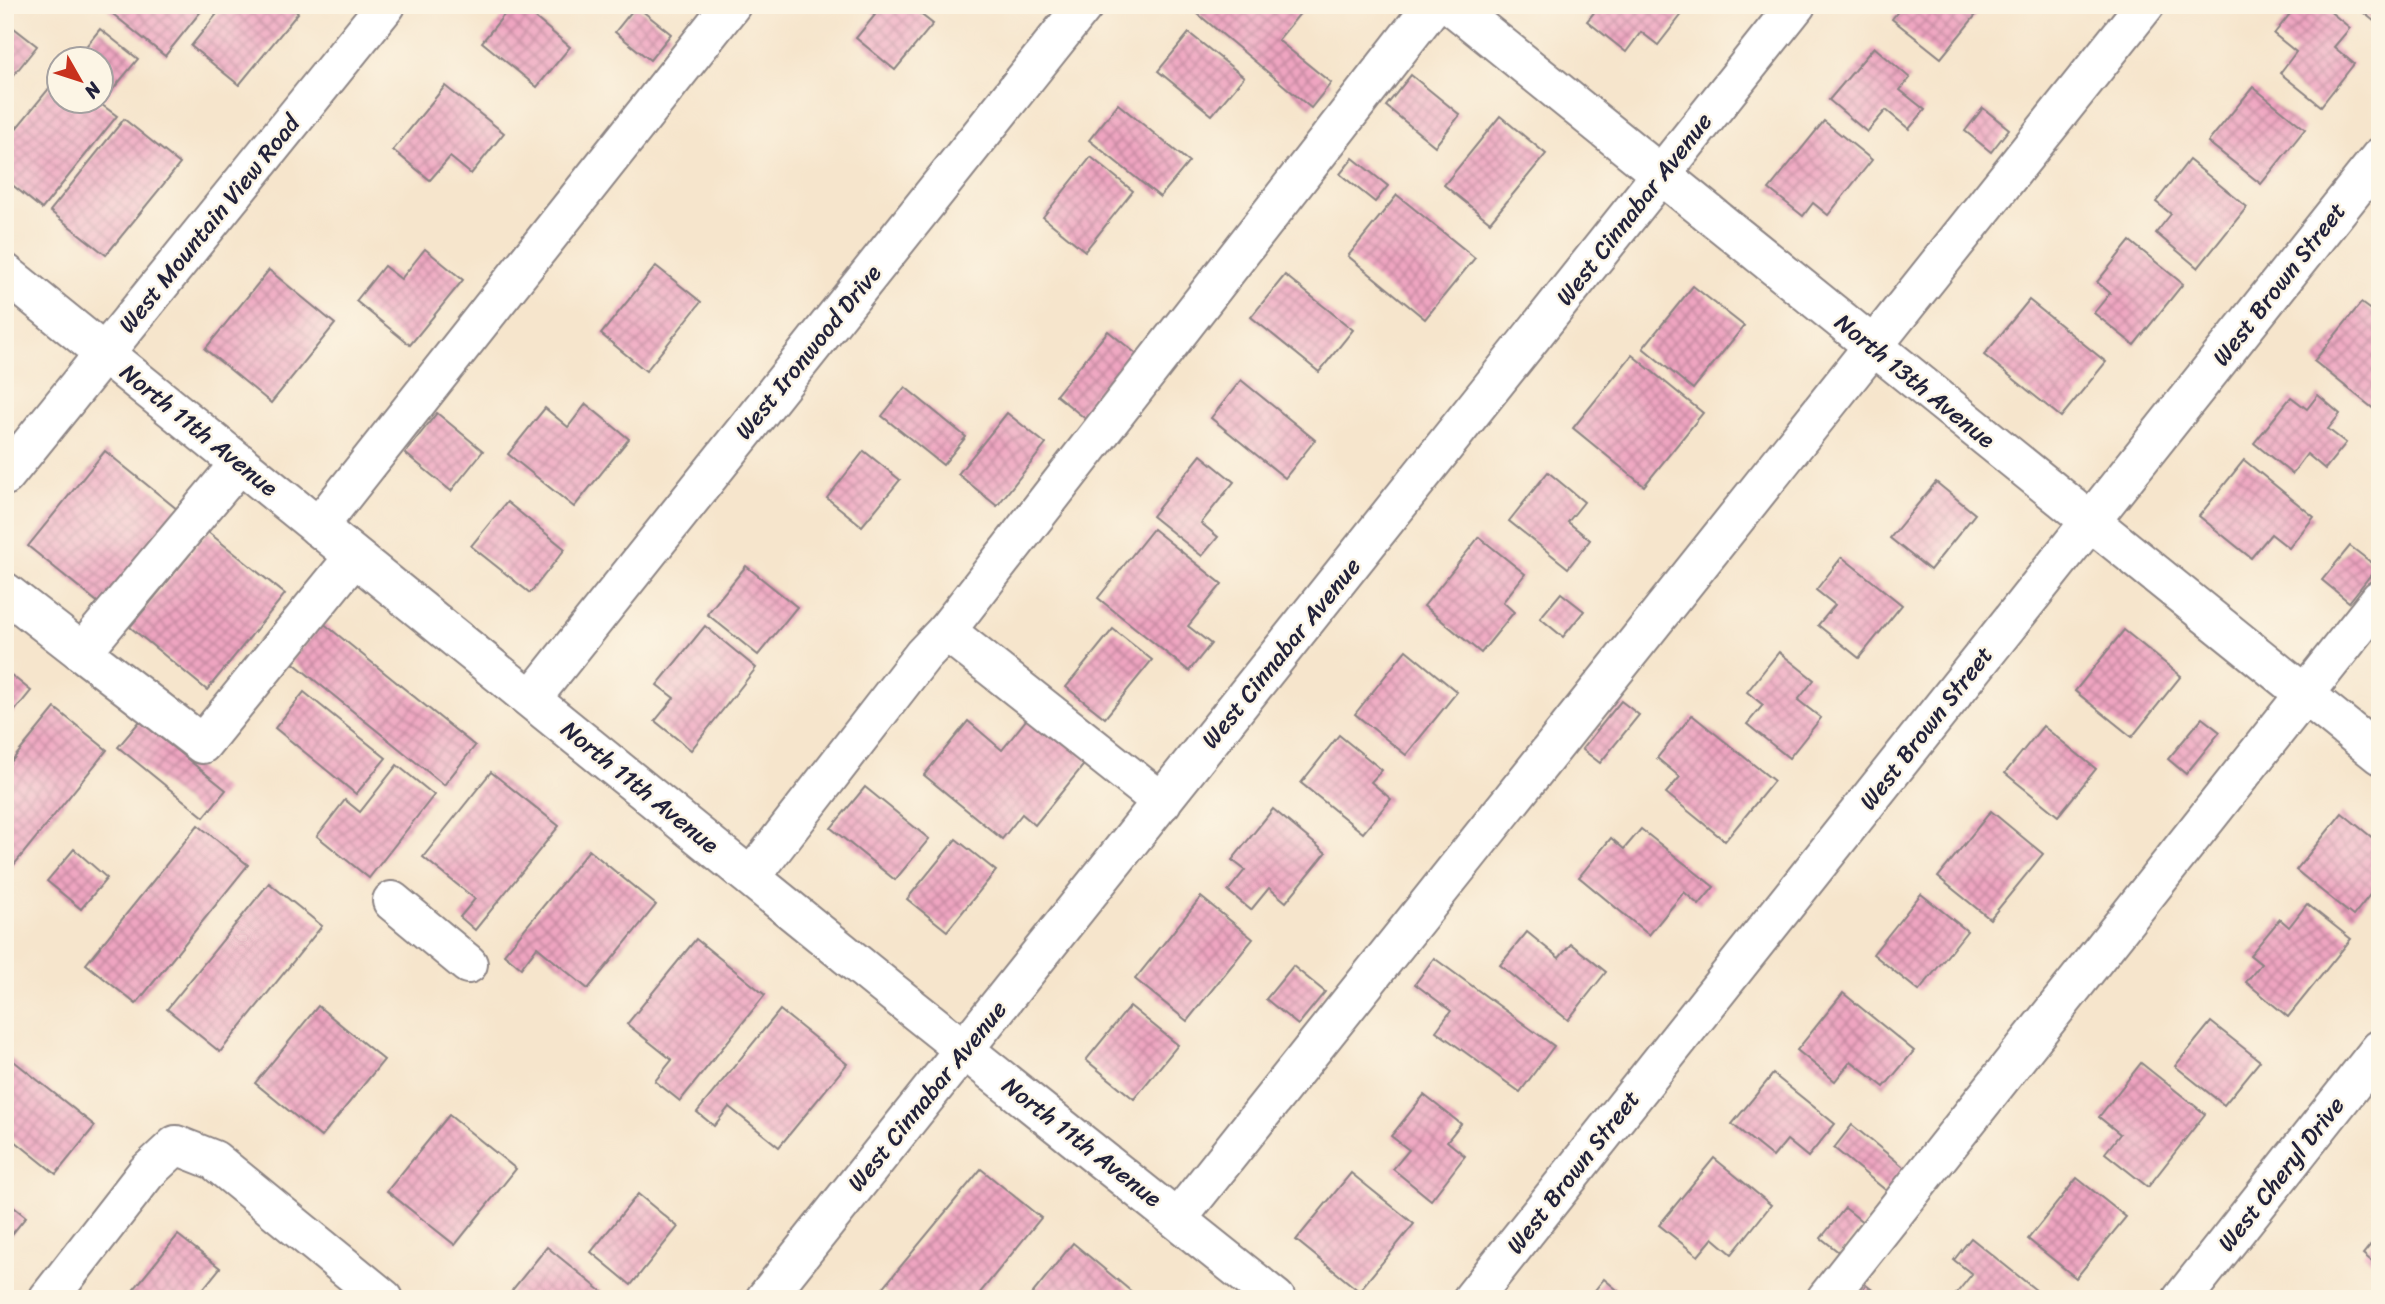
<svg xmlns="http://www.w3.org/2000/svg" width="2385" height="1304" font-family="Sriracha,sans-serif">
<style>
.building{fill:url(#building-cross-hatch)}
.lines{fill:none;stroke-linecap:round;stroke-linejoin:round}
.minor-casing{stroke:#8c8484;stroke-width:42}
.minor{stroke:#fff;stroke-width:38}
.labels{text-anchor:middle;stroke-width:5;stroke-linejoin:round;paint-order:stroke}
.street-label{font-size:24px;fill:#22223b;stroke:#fcf5e5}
</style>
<defs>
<pattern id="building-cross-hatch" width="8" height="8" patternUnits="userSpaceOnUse" patternTransform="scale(1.75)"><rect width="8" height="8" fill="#efa5c1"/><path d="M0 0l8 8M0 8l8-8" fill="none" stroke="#c1869e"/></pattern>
</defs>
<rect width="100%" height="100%" fill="#fcf5e5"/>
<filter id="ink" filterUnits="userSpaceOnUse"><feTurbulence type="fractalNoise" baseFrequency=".0143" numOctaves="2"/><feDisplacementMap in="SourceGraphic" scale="14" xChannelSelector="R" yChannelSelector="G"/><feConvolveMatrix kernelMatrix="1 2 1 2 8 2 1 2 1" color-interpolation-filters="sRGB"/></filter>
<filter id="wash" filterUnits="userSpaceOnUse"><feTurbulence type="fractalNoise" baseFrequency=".00686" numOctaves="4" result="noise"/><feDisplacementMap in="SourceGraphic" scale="28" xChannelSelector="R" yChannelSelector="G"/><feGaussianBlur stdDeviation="1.57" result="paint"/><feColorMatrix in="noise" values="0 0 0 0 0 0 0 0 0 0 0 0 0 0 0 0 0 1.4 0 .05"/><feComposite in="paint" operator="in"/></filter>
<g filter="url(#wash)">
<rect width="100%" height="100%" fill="#f6e5cc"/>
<g id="blocks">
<g class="building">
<polygon points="112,5 206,5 165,56 108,10"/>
<polygon points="224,5 289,5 298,13 239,85 191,46"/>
<polygon points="512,5 520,5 570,47 537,87 482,42"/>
<polygon points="864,5 917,5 914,9 933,24 895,70 856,38 875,15"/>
<polygon points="1205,5 1307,5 1278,40 1331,83 1311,108 1198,14"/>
<polygon points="1600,5 1673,5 1683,13 1658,45 1641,32 1626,52 1587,21"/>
<polygon points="1903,5 1984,5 1941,58 1892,19"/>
<polygon points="2297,5 2322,5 2350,28 2334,47 2354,64 2321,106 2280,73 2296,52 2274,34"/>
<polygon points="2354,5 2380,5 2380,26"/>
<polygon points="636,6 671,34 650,60 615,32"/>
<polygon points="5,21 37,46 5,86"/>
<polygon points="100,29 138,59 105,99 102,97 102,60 75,60"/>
<polygon points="1189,33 1244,77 1212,115 1158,71"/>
<polygon points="1874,47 1910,78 1900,90 1925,110 1909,129 1886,110 1867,132 1829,100"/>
<polygon points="60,75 60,102 98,102 117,116 42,209 5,179 5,142"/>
<polygon points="1411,75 1460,115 1435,146 1386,106"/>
<polygon points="445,86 504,133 471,174 450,157 430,180 393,150"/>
<polygon points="2253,87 2305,129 2261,184 2208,142"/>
<polygon points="1118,104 1189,162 1160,197 1089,140"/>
<polygon points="1983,108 2009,129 1991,152 1965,131"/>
<polygon points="1500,116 1546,154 1490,222 1444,185"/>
<polygon points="124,119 180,164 106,255 50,211"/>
<polygon points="1824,121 1872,160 1828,215 1813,203 1803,216 1769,189"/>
<polygon points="1091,157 1133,191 1085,251 1043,217"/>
<polygon points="1353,158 1388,186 1375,202 1340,174"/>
<polygon points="2189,160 2247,207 2198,268 2156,233 2171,214 2156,202"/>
<polygon points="1397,195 1475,258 1425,319 1348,256"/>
<polygon points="2130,241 2183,284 2134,345 2094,313 2110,293 2097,282"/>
<polygon points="425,249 463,280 410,345 356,301 384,266 401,279"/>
<polygon points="656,266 701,302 646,371 601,334"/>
<polygon points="269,270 335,324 271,403 205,349"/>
<polygon points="1285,275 1353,330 1319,372 1251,317"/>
<polygon points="1693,286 1744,326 1693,389 1643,348"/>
<polygon points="2029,300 2106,362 2061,417 1984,355"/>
<polygon points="2361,303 2380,317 2380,404 2375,410 2314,361"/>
<polygon points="1108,331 1139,356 1087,420 1056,395"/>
<polygon points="1632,355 1703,413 1644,486 1573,428"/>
<polygon points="1241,380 1315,440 1285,478 1211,418"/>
<polygon points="905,387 966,437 943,465 882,416"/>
<polygon points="2318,395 2340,414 2328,429 2346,443 2325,469 2307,454 2292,474 2254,443 2291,397 2307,409"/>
<polygon points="586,404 629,439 574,507 508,454 545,408 568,427"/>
<polygon points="437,413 483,451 451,491 405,453"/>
<polygon points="1007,413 1046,444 997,506 958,474"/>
<polygon points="105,451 183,514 106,609 28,546"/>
<polygon points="864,451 900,480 862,526 827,498"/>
<polygon points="1201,455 1234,482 1201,523 1218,537 1202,556 1152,516"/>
<polygon points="2244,460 2314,517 2289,548 2271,534 2251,558 2199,516"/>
<polygon points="1548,472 1584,502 1568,522 1590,540 1568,568 1509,521"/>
<polygon points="1936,482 1975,514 1930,570 1890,538"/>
<polygon points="507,502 565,549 530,593 471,546"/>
<polygon points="1153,529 1222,584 1188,626 1211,644 1189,671 1098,598"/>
<polygon points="208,532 285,594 207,690 130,627"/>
<polygon points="1479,537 1525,574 1503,602 1514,612 1481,653 1424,606"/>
<polygon points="2350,546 2377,567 2349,602 2322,580"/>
<polygon points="1842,557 1902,605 1859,658 1818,625 1835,605 1816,590"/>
<polygon points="746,566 797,607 758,655 707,614"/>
<polygon points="1561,593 1584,611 1563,637 1540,618"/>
<polygon points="322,622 475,746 444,785 291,661"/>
<polygon points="705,626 756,668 691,750 655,721 674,698 657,685"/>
<polygon points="1113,629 1152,660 1105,718 1066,687"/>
<polygon points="2124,630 2181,676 2132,737 2075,691"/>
<polygon points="1406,650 1457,692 1406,755 1355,714"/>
<polygon points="1779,652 1814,680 1798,700 1821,718 1789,758 1747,724 1763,705 1747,692"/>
<polygon points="5,670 31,691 5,723"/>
<polygon points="304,692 386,758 356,794 275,728"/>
<polygon points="1621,701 1639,715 1600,763 1582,749"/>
<polygon points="55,708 107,750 5,876 5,769"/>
<polygon points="1034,710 1091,756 1035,825 1022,814 1002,839 924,775 968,721 1002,750"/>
<polygon points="1692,715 1774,781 1725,841 1666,793 1680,777 1657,758"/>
<polygon points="2202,718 2220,732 2186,774 2168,759"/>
<polygon points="140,721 226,790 204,817 118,747"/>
<polygon points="2043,726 2096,769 2058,816 2005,773"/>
<polygon points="1339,735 1382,770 1371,782 1391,799 1363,833 1301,783"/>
<polygon points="397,765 434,795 369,878 317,836 345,800 360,812"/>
<polygon points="491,772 559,826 475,930 460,917 475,899 423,857"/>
<polygon points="865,787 929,839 895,880 831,828"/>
<polygon points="1273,809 1326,853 1286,902 1269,888 1251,910 1228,891 1245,870 1232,860"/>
<polygon points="1991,811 2043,854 1990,919 1938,877"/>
<polygon points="2342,813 2380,844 2380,882 2353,916 2296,870"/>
<polygon points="198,825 248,865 136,1004 86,964"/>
<polygon points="1641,829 1714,887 1699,905 1684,892 1649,935 1579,877 1611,838 1624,849"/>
<polygon points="956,839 996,871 947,931 907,899"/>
<polygon points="74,849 107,878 81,909 47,881"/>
<polygon points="589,850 656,905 588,989 537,947 521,968 504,954"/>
<polygon points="269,883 322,926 220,1052 167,1009"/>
<polygon points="1921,894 1967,931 1919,991 1873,954"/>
<polygon points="1201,897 1253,939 1187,1021 1135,979"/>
<polygon points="2307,904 2351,939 2288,1017 2246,982 2261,964 2250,955 2280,919 2289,927"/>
<polygon points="1527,932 1559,958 1571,944 1606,972 1568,1020 1500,965"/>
<polygon points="696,939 765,995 680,1101 655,1081 672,1060 627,1024"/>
<polygon points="1434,958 1554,1046 1520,1092 1436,1031 1451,1011 1415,984"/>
<polygon points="1293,966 1325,992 1298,1025 1266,999"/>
<polygon points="1843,993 1914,1051 1884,1087 1851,1061 1835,1081 1797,1050"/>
<polygon points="318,1006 384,1060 321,1137 255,1083"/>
<polygon points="1130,1006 1178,1045 1134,1099 1086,1060"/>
<polygon points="780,1010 847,1064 779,1147 729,1107 714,1126 697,1112"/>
<polygon points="2211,1022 2260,1061 2224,1105 2175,1066"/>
<polygon points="5,1054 95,1126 56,1174 5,1133"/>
<polygon points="2141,1063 2205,1114 2148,1187 2105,1153 2120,1134 2099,1117"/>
<polygon points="1773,1074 1835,1124 1808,1157 1787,1140 1773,1157 1732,1124"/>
<polygon points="1424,1095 1461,1124 1447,1141 1465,1156 1431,1200 1393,1169 1409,1150 1391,1136"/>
<polygon points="449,1115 516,1169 455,1245 387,1191"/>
<polygon points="1852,1125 1906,1169 1888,1192 1834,1148"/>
<polygon points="1714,1158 1771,1205 1732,1254 1713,1238 1698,1256 1659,1225"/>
<polygon points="981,1169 1041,1218 975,1299 894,1299 882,1289"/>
<polygon points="1351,1173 1414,1224 1359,1291 1296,1240"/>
<polygon points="2077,1178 2126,1217 2076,1278 2028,1239"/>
<polygon points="638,1194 678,1227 631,1285 591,1252"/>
<polygon points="5,1200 26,1217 5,1243"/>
<polygon points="1845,1208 1864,1223 1840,1253 1821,1238"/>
<polygon points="2380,1233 2380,1268 2363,1254"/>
<polygon points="178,1235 220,1268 195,1299 126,1299"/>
<polygon points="1971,1238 2047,1299 1952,1299 1972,1274 1954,1260"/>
<polygon points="1073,1243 1133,1293 1129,1299 1028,1299"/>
<polygon points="547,1247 611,1299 505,1299"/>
<polygon points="1604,1279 1628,1299 1588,1299"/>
<polygon points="1866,1285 1884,1299 1855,1299"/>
</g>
</g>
</g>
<g filter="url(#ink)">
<use href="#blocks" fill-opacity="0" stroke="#8c8484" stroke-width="2"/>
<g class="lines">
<g class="minor-casing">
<g id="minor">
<polyline points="1451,5 2380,755"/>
<polyline points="5,273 892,992 1276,1299"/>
<polyline points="240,463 82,652 202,744 354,557"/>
<polyline points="5,476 386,5"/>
<polyline points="318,527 731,5"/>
<polyline points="5,592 82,652"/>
<polyline points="532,698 1084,5"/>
<polyline points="1162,802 946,631 1433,5"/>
<polyline points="751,877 923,655 946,631"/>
<polyline points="392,901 468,964"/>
<polyline points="1178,1218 2145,5"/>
<polyline points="48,1299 147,1172 176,1145 214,1160 384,1299"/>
<polyline points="765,1299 1796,5"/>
<polyline points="1472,1299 2380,157"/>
<polyline points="1826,1299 2380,599"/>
<polyline points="2182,1299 2380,1049"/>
</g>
</g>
<use href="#minor" class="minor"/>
</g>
</g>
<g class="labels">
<g class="street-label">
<text transform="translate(1634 209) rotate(-52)" y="8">West Cinnabar Avenue</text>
<text transform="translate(209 224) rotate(-51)" y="8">West Mountain View Road</text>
<text transform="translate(2279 284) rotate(-52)" y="8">West Brown Street</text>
<text transform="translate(808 352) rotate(-51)" y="8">West Ironwood Drive</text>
<text transform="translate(1915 381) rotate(39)" y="8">North 13th Avenue</text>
<text transform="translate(199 430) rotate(39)" y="8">North 11th Avenue</text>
<text transform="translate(1281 653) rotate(-51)" y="8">West Cinnabar Avenue</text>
<text transform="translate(1926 728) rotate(-52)" y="8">West Brown Street</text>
<text transform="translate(640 787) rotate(39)" y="8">North 11th Avenue</text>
<text transform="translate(927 1096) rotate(-51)" y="8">West Cinnabar Avenue</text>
<text transform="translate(1082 1142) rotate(38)" y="8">North 11th Avenue</text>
<text transform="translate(1573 1172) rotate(-52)" y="8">West Brown Street</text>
<text transform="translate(2281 1174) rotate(-52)" y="8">West Cheryl Drive</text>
</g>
</g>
<rect width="2385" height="1304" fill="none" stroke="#fcf5e5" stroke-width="28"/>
<g transform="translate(80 80) rotate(129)"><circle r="33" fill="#fcf5e5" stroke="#a5a1a1" stroke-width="2"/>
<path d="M0-5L12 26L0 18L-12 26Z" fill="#c8321e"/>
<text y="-10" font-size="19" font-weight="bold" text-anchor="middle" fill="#22223b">N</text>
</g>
</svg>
